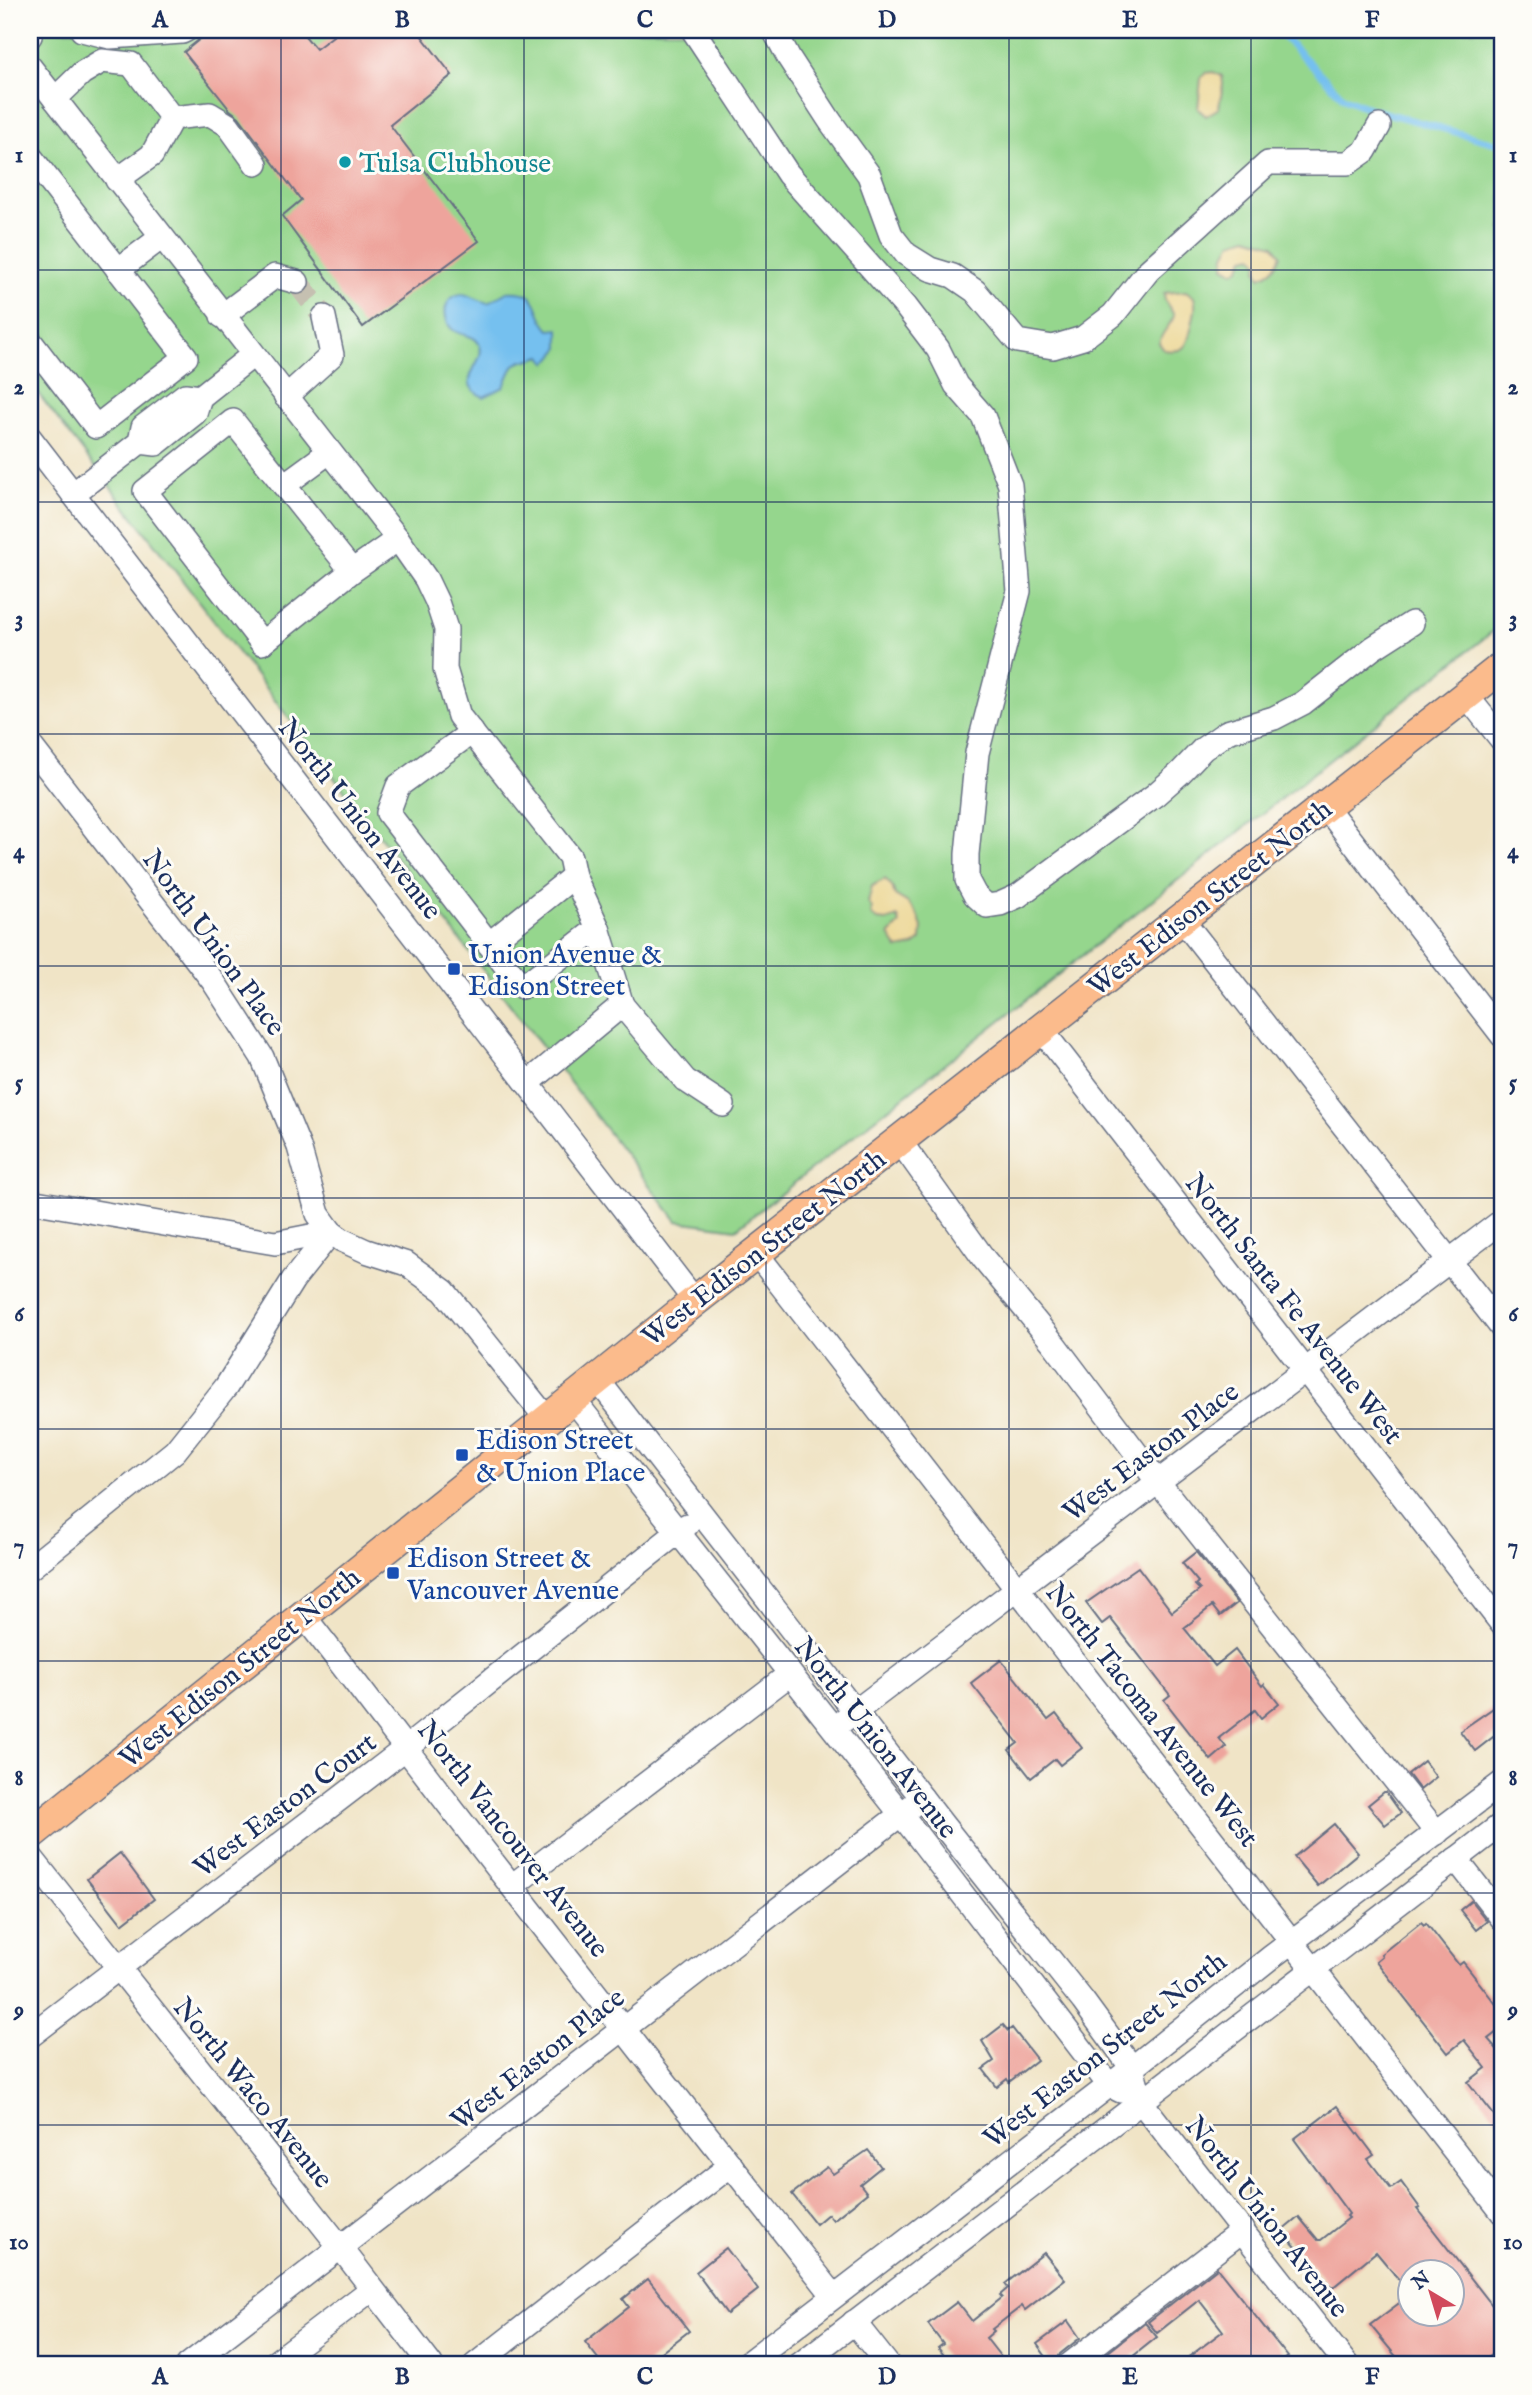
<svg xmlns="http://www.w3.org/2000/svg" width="1532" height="2395" font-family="'IM FELL English',serif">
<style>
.green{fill:#95d68d;stroke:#588276;stroke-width:2}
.sand{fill:#eeda9e;stroke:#84847e;stroke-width:2}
.water{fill:#75c0ef;stroke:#4878a6;stroke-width:2}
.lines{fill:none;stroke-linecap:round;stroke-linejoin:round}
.stream{stroke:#75c0ef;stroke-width:7}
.building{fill:#eea49c}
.minor-tunnel{stroke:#c5c0b1;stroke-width:23;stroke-dasharray:23 11;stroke-linecap:butt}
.minor-casing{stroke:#666e82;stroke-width:26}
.major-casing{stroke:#666e82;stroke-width:33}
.minor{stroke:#fff;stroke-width:23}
.major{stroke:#fbbb8c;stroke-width:30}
.grid{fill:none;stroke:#1b2f5e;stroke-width:2;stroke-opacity:0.55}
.culture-dot{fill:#0f9aa8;stroke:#fdfcf7;stroke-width:2.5}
.transit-dot{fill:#1a4fb4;stroke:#fdfcf7;stroke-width:2.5}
.labels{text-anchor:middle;stroke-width:6;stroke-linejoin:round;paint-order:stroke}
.culture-label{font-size:28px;fill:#0d838f;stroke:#fdfcf7;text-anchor:start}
.street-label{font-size:28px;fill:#1b2f5e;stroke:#fdfcf7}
.transit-label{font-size:28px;fill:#164399;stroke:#fdfcf7;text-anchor:start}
.neatline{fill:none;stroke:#1b2f5e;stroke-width:2.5}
.grid-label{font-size:23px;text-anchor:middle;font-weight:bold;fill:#1b2f5e}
</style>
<rect width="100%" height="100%" fill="#fdfcf7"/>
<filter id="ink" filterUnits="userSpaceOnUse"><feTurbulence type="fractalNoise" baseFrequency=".0143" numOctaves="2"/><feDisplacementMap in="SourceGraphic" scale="14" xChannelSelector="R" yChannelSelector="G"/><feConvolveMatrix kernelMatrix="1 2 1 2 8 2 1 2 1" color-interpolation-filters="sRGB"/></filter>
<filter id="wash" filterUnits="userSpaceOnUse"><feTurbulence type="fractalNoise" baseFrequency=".00686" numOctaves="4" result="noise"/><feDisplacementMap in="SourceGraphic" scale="28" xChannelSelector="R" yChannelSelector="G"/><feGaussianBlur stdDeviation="1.57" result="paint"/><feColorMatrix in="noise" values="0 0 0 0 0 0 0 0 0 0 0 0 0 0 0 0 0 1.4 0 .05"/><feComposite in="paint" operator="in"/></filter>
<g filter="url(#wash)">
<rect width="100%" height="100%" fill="#f0e4c6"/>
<polygon class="green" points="30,30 1502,30 1502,624 736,1229 677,1221 30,383"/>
<g class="sand">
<polygon points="1213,72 1222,76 1223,84 1219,108 1206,116 1198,109 1201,78 1206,73"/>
<path d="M 1247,237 L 1274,245 L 1281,255 C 1276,266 1272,273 1260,277 L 1257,270 L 1258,263 L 1253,256 L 1244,258 L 1240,267 L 1234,272 L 1224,267 L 1225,255 L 1232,242 Z"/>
<path d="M 1186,291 L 1194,297 C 1197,308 1194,314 1192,325 C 1188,343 1187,354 1164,350 L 1159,343 C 1162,330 1172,325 1174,315 L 1165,301 L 1164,293 Z"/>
<polygon points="885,879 892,886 895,895 908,903 917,914 922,927 921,940 913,946 898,949 889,935 900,924 898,917 886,921 877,920 871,915 872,908 868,903 872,886"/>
</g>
<path class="water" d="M 507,292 C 544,290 531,310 550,330 L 559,329 L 559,349 L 547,363 L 542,356 C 514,365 515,357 504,387 L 484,397 C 451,383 486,363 480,346 C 474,329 450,341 446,317 C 445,312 445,306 449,301 C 461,286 474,300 488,303 Z"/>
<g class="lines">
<polyline class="stream" points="1277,30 1344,98 1368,108 1502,145"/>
</g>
<g id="blocks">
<g class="building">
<polygon points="211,30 300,30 316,49 341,30 417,30 452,75 390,125 479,241 363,327 282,216 301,200 239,117 230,110 184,52"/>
<polygon points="1196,1552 1237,1603 1220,1616 1212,1606 1184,1628 1215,1666 1235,1650 1262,1686 1264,1684 1279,1703 1261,1718 1255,1710 1219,1738 1226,1747 1211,1760 1164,1700 1170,1695 1110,1618 1102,1624 1086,1603 1138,1567 1172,1612 1200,1590 1195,1585 1198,1582 1182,1563"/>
<polygon points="1001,1660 1048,1720 1056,1714 1082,1748 1060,1765 1055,1759 1031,1778 1009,1750 1018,1743 971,1683"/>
<polygon points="1502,1702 1502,1730 1475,1751 1460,1731"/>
<polygon points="1424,1761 1436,1777 1420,1790 1408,1774"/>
<polygon points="1384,1792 1386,1792 1401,1813 1385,1825 1368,1805"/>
<polygon points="1334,1824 1358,1853 1318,1886 1294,1857"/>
<polygon points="120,1853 154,1899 122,1924 87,1879"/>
<polygon points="1471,1901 1487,1921 1476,1930 1460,1910"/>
<polygon points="1421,1922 1424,1925 1426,1923 1459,1965 1463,1962 1502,2012 1502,2028 1488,2039 1502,2055 1502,2125 1468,2082 1486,2068 1464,2040 1448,2053 1376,1961 1382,1956 1381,1954"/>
<polygon points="1003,2025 1008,2031 1012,2028 1037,2060 1009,2082 1007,2079 997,2087 983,2069 994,2061 982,2041"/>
<polygon points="1337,2106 1374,2155 1368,2159 1391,2189 1401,2182 1420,2208 1417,2209 1502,2318 1502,2347 1479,2365 1403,2365 1370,2325 1410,2295 1410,2314 1452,2314 1452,2272 1410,2272 1410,2293 1376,2252 1332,2288 1282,2231 1299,2217 1318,2240 1321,2240 1349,2218 1347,2216 1349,2214 1294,2139"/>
<polygon points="868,2150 881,2167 860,2184 867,2193 833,2220 828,2214 816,2224 792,2194 827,2167 833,2174"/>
<polygon points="726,2248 758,2290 727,2314 696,2272"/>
<polygon points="1044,2253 1065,2279 1025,2310 1022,2306 992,2329 994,2331 986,2338 1007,2365 952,2365 938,2348 943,2344 928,2324 957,2302 972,2321 1002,2297 1000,2295 1008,2288 1005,2284"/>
<polygon points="1217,2268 1288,2357 1277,2365 1178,2365 1223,2331 1199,2300 1157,2333 1148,2322"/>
<polygon points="648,2279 689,2331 645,2365 603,2365 585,2342 629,2307 623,2299"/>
<polygon points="1068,2321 1080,2338 1060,2354 1055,2365 1052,2365 1037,2344"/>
<polygon points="1145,2323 1157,2337 1122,2365 1092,2365"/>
</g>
</g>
</g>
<g filter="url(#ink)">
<use href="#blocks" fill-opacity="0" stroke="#666e82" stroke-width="2"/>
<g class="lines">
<polyline class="minor-tunnel" points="297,282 324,317"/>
<g class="minor-casing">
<g id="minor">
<polyline points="82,30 110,37 182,32 186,30"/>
<polyline points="693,30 788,174 906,307 938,349 956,385 983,416 1010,485 1019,591 977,753 967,854 967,880 975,895 987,906 1000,904 1018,896 1155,795 1180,773 1203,749 1227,732 1274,718 1303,703 1373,648 1412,623"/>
<polyline points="774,30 789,58 830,121 869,175 891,235 906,254 930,269 953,276 975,291 1017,341 1053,347 1083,338 1113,315 1148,271 1268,163 1348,163 1365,151 1379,126"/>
<polyline points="30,36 30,30"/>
<polyline points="30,67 398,539 426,579 437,602 446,629 445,669 459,716 570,857 574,876 598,928 622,1005 528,1083"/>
<polyline points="55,99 82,73 102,61 131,64 172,118 152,155 117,180"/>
<polyline points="172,118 210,114 228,125 256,164"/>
<polyline points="30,156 186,357 96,427 30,341"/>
<polyline points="118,270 162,237"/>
<polyline points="222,316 275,276 297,282"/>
<polyline points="200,397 253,355"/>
<polyline points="286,397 332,355 324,317"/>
<polyline points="30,438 695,1301"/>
<polyline points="284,485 329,452"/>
<polyline points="73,494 140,442 143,427 185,395 200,397 195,413 156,444 140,442"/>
<polyline points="352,571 233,421 145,491 262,643 352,571 398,539"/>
<polyline points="1466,695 1502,740"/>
<polyline points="472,732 398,786 388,813 489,944"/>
<polyline points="30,745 213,981 262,1057 299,1147 318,1214 331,1232 342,1240 366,1251 407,1264 444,1291 547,1419"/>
<polyline points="1325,806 1502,1035"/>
<polyline points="574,876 489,944 522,987 598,928"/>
<polyline points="1181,918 1502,1328"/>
<polyline points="622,1005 685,1080 723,1105"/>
<polyline points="1041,1029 1502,1624"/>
<polyline points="899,1140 984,1259 1054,1344 1158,1482 1437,1833"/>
<polyline points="30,1201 275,1243 331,1232"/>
<polyline points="756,1253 1502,2212"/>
<polyline points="597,1379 943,1825 1083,2001 1132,2068 1142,2103 1347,2365"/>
<polyline points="573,1399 901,1814 1109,2085 1121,2091"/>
<polyline points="30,1568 175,1451 226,1387 293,1280 331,1232"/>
<path d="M 303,1615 C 373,1704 440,1795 510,1884 C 617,2022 726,2159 834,2296"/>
<polyline points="844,1720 1502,1221"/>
<polyline points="30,1856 341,2248 431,2365"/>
<polyline points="1456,1859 1502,1918"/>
<polyline points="512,1886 790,1674"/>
<polyline points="30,2036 406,1748 687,1525"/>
<polyline points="854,2322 888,2365"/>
<polyline points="188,2365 922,1798"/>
<polyline points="272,2365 372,2289"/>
<polyline points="475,2365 731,2165"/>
<polyline points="745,2365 1132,2068 1270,1958 1502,1783"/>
<polyline points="799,2365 1502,1824"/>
<polyline points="1069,2365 1243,2230"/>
</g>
</g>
<g class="major-casing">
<polyline id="major" points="30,1835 695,1301 1502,667"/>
</g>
<use href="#minor" class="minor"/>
<use href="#major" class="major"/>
</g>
</g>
<path class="grid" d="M 281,30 L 281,2365M 524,30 L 524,2365M 766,30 L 766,2365M 1009,30 L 1009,2365M 1251,30 L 1251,2365M 30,270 L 1502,270M 30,502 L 1502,502M 30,734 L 1502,734M 30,966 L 1502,966M 30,1198 L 1502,1198M 30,1429 L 1502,1429M 30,1661 L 1502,1661M 30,1893 L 1502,1893M 30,2125 L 1502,2125"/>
<circle class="culture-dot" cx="345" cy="162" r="7"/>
<g class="transit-dot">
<rect x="447" y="962" width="14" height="14" rx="3.5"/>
<rect x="455" y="1448" width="14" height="14" rx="3.5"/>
<rect x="386" y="1566" width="14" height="14" rx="3.5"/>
</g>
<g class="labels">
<g class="culture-label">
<text x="359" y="172">Tulsa Clubhouse</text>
</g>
<g class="street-label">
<text transform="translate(361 818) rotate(52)" y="10">North Union Avenue</text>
<text transform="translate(1209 897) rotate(-38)" y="10">West Edison Street North</text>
<text transform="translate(215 942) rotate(54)" y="10">North Union Place</text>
<text transform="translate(763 1247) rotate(-38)" y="10">West Edison Street North</text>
<text transform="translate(1295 1308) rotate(52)" y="10">North Santa Fe Avenue West</text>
<text transform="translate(1150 1451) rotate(-37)" y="10">West Easton Place</text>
<text transform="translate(239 1667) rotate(-39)" y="10">West Edison Street North</text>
<text transform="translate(1153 1714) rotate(52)" y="10">North Tacoma Avenue West</text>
<text transform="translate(877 1737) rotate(52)" y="10">North Union Avenue</text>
<text transform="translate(284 1804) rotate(-37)" y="10">West Easton Court</text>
<text transform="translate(514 1838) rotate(52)" y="10">North Vancouver Avenue</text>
<text transform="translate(1104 2049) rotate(-38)" y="10">West Easton Street North</text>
<text transform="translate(537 2058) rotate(-38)" y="10">West Easton Place</text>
<text transform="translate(254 2092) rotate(51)" y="10">North Waco Avenue</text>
<text transform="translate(1268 2216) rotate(52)" y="10">North Union Avenue</text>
</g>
<g class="transit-label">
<text x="468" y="963">Union Avenue &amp;<tspan x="468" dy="32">Edison Street</tspan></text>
<text x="476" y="1449">Edison Street<tspan x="476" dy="32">&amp; Union Place</tspan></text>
<text x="407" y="1567">Edison Street &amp;<tspan x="407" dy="32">Vancouver Avenue</tspan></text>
</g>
</g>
<rect width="1532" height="2395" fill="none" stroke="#fdfcf7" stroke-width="77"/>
<g transform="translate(1431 2293) rotate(322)"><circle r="33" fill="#fdfcf7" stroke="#a3aaba" stroke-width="2"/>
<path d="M0-5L12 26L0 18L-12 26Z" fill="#d1495b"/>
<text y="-10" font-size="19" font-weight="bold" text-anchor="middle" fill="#1b2f5e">N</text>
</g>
<rect x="38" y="38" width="1456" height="2318" class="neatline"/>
<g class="grid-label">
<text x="160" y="27">A</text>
<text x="402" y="27">B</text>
<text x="645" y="27">C</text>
<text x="887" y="27">D</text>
<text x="1130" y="27">E</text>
<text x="1372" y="27">F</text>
<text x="19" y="162">1</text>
<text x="1513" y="162">1</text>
<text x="19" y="394">2</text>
<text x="1513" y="394">2</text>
<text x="19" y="626">3</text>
<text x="1513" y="626">3</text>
<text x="19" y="858">4</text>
<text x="1513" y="858">4</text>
<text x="19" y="1090">5</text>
<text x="1513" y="1090">5</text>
<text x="19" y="1321">6</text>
<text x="1513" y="1321">6</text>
<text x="19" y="1553">7</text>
<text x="1513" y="1553">7</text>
<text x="19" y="1785">8</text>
<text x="1513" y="1785">8</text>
<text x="19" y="2017">9</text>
<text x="1513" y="2017">9</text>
<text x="19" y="2249">10</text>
<text x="1513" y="2249">10</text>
<text x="160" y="2384">A</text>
<text x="402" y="2384">B</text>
<text x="645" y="2384">C</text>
<text x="887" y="2384">D</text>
<text x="1130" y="2384">E</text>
<text x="1372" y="2384">F</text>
</g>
</svg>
